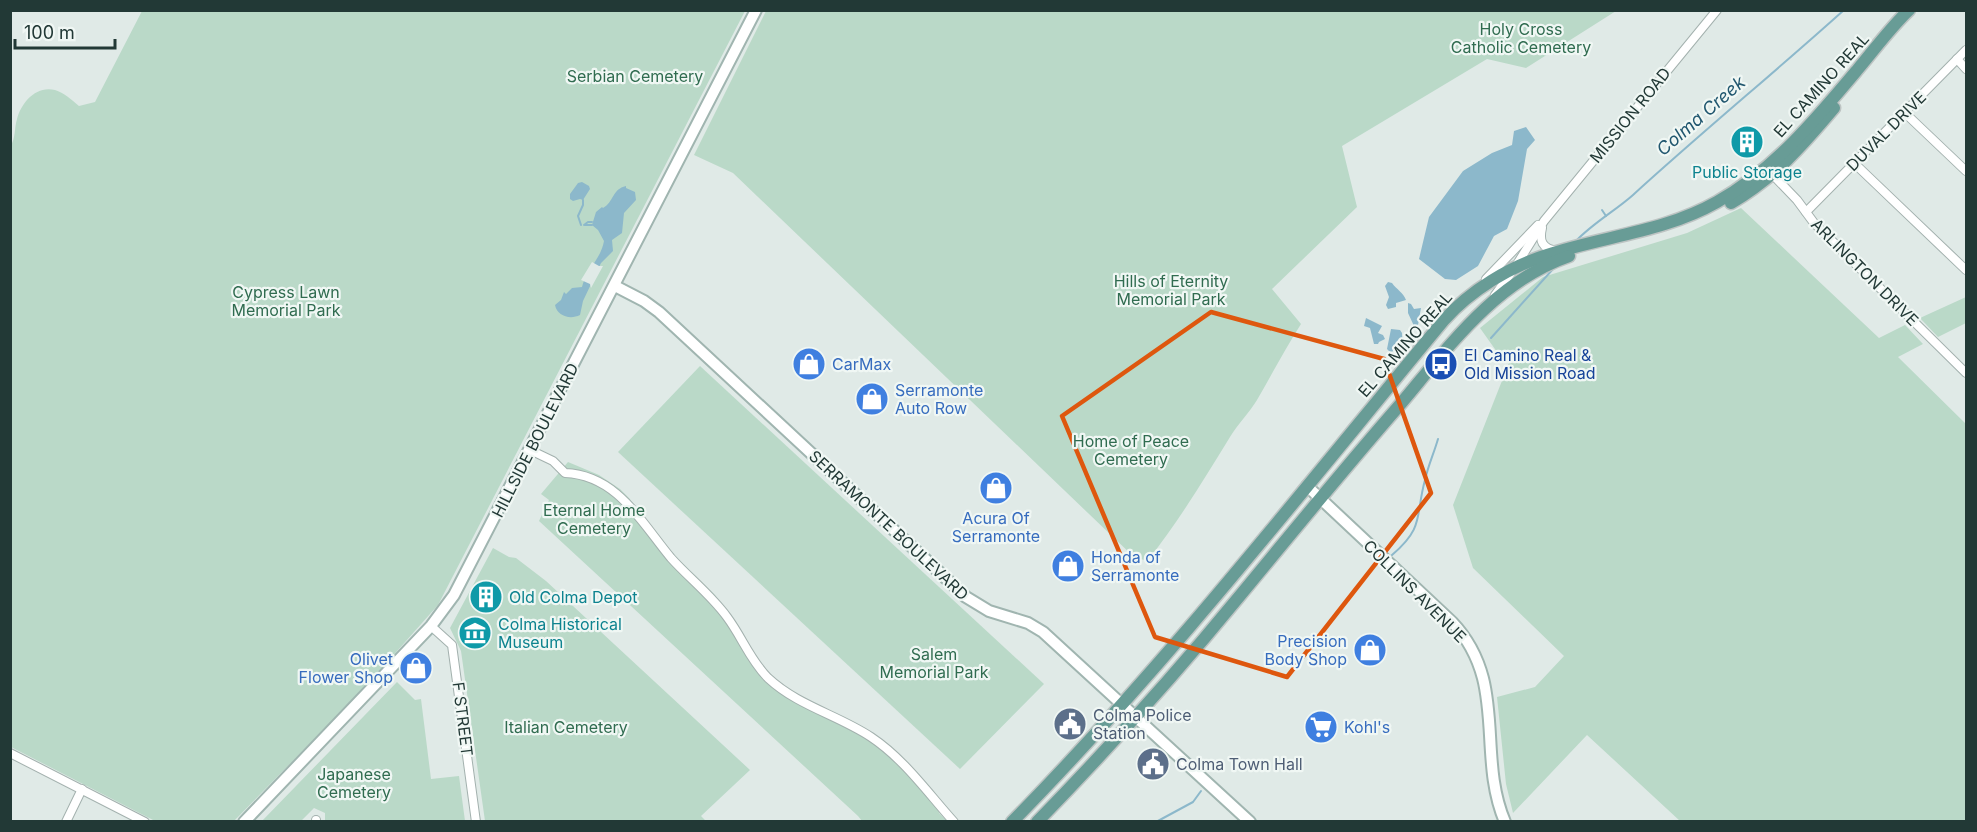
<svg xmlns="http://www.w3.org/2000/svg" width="1977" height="832" font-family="Inter,sans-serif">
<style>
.green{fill:#bad9c8}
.water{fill:#8cb8cb}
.pier{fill:#e0eae7}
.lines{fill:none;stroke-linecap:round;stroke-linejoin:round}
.stream{stroke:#8cb8cb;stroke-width:2}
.street-casing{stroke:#a3b1ae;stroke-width:10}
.secondary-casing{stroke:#a0b5b0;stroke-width:14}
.primary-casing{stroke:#bdc4c3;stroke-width:15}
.street{stroke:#fff;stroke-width:8}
.secondary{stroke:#fff;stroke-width:10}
.primary{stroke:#689c96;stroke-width:12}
.marked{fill:none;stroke:#de570e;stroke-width:4.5;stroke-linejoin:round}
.labels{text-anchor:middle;stroke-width:4.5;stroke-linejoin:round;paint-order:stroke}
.park-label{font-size:16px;fill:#306c50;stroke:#f0f7f4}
.street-label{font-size:16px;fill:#223936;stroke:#f0f7f4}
.culture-label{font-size:16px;fill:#0d838f;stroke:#f0f7f4;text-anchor:start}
.transit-label{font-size:16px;fill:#164399;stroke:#f0f7f4;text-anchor:start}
.shop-label{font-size:16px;fill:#366cbe;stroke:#f0f7f4;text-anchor:start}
.service-label{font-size:16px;fill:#4e5e75;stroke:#f0f7f4;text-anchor:start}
.water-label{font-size:18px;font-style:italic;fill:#21576f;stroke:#f0f7f4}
</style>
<rect width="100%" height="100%" fill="#e0eae7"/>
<g class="green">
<path d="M 142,11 L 745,11 L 438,605 L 366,686 L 234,821 L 155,821 L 11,747 L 10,147 C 16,138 14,129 17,119 C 21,103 36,85 55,90 C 64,93 71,99 79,106 L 95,102 Z"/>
<path d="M 766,11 L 766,10 L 1616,11 L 1526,68 L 1487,59 L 1342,146 L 1357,207 L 1272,289 L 1301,324 C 1285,349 1272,374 1257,400 C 1249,413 1238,424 1230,437 C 1204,479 1179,521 1148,560 L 1136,559 L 733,173 L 694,155 Z"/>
<polygon points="1741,208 1879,338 1905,325 1923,344 1898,357 1966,424 1966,821 1680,821 1587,735 1513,813 1506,784 1497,697 1535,687 1564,656 1473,568 1453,505 1509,363 1497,352 1480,328 1543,277 1687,233"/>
<polygon points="1966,297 1966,323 1938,337 1920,318"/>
<polygon points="700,366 1044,684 960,769 618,452"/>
<polygon points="568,462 599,475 620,489 629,498 664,545 715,595 725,610 743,643 774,682 872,738 930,796 931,802 938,806 939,813 947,821 862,821 858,816 539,521 549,500 541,494"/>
<polygon points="493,548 509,557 516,558 546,581 750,770 701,816 706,821 485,821 461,651 450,628"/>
<polygon points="397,682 415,700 421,699 431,779 459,776 465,821 325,821 325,813 314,808 301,821 262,821"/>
</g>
<g class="water">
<polygon points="1526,127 1535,140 1527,149 1518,201 1507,229 1494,236 1478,266 1456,280 1445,279 1419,259 1429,217 1463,171 1492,153 1512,145 1514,131"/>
<polygon points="582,182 589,186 590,189 583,200 580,199 573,201 570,199 570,194 578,183"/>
<path d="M 626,186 L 626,188 L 635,192 L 636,200 L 624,213 L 622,233 L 612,240 L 613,251 L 601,263 L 583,301 L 580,315 C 570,320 557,316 555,305 L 561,300 L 564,292 L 566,294 L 572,288 L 582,287 C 586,270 601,259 604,241 L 598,230 L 592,225 L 596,212 L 602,207 L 603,208 C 614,202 612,189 626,186 Z"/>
<path d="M 1388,282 L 1392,283 C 1397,290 1403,292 1406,300 L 1396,303 L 1396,307 L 1388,309 L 1386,305 L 1389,297 L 1385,286 Z"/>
<polygon points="1408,303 1411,304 1414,309 1421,308 1418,325 1414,326 1408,313"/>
<polygon points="1366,318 1382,326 1378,333 1383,335 1385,339 1379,342 1378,344 1374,344 1370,328 1364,326"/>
<path d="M 1391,329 L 1400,330 L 1402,333 C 1402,339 1403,344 1410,347 L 1405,352 L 1401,349 L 1390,352 L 1387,349 Z"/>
</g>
<polygon class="pier" points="592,262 599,266 603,266 591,288 590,284 581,280"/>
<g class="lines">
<g class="stream">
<polyline points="1602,210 1606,216"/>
<polyline points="581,225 578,216 583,205 583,200"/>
<polyline points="584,225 588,222 592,222"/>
<polyline points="585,225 592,225"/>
<path d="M 1576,241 C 1593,223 1615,211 1633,195 C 1702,132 1774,73 1844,10"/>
<polyline points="1491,338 1553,269"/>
<path d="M 1392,555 C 1425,527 1415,516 1425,480 C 1428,466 1434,453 1438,439"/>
<polyline points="1156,822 1193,802 1201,791"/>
</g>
<g class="street-casing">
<g id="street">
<polyline points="1957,59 1966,69"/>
<polyline points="1905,113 1966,171"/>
<polyline points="1854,163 1966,270"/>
<polyline points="1769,171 1797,200 1814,223 1966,373"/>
<polyline points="1806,212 1966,50"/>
<path d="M 1542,228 C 1539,241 1542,248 1556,251"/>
<polyline points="1486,279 1538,225"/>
<polyline points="1495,295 1514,269 1544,221 1717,10"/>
<path d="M 530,450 L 553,461 L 565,473 C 617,475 641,522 671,558 C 689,578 711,595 727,617 C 742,637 750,660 768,678 C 798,706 838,715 871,737 C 904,759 927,792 954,822"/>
<polyline points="431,626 452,645 476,822"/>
<polyline points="10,753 145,822"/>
<polyline points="316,820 316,822"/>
<polyline points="66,822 82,789"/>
</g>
</g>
<g class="secondary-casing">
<g id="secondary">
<polyline points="615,286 644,301 659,312 966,597 989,611 1028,623 1043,632 1250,822"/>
<path d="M 1307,486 L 1452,622 C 1509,682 1476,754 1505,822"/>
<polyline points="244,822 431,626 454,595 756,10"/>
</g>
</g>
<g class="primary-casing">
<g id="primary">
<path d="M 1731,203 C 1774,178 1802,146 1834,108"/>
<path d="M 1012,822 C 1167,664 1303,490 1444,320 C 1471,290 1509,267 1547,255 C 1604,236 1664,232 1717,202 C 1774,170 1817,118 1858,69 C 1875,49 1890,28 1909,10"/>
<path d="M 1037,822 C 1107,750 1174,676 1238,598 C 1291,534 1343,470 1398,407 C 1448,348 1494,282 1569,256"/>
</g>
</g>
<use href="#street" class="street"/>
<use href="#secondary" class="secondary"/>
<use href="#primary" class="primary"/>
</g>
<path class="marked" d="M 1211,312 L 1384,359 L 1431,493 L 1287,677 L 1155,637 L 1062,416 Z"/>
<defs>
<g id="building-disc" transform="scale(1.725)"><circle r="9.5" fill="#0f9aa8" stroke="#f0f7f4"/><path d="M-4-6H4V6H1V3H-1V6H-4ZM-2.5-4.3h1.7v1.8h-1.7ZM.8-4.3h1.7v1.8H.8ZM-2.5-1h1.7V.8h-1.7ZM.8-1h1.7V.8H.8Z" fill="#fff"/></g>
<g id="shop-disc" transform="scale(1.725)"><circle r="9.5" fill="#3f7fe0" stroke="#f0f7f4"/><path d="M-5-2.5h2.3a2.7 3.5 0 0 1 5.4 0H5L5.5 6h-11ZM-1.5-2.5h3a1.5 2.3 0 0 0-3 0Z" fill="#fff"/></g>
<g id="bus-disc" transform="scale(1.725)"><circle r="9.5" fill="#1a4fb4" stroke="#f0f7f4"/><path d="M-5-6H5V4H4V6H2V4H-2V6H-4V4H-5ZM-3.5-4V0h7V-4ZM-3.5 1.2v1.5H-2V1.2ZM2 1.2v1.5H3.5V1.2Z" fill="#fff"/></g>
<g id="museum-disc" transform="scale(1.725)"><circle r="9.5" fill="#0f9aa8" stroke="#f0f7f4"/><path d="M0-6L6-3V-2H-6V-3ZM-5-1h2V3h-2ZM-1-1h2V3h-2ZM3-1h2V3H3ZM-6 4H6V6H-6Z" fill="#fff"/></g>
<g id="civic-disc" transform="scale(1.725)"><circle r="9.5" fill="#5c6f8a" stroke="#f0f7f4"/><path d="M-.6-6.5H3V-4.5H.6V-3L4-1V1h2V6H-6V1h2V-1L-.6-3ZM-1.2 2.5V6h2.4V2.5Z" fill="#fff"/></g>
<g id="supermarket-disc" transform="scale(1.725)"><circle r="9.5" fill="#3f7fe0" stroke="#f0f7f4"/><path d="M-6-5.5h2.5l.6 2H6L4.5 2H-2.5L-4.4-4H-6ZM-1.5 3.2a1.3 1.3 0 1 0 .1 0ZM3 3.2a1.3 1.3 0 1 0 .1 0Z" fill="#fff"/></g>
</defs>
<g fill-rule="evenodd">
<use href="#building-disc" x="1747" y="142"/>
<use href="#shop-disc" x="809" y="364"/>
<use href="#bus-disc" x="1441" y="364"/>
<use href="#shop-disc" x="872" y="399"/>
<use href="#shop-disc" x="996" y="488"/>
<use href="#shop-disc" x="1068" y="566"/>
<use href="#building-disc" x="486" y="597"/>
<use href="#museum-disc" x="475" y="633"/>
<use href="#shop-disc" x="1370" y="650"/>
<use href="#shop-disc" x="416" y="668"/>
<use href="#civic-disc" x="1070" y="724"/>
<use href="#supermarket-disc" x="1321" y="727"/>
<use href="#civic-disc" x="1153" y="764"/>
</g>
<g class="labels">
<g class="park-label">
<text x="1521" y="35">Holy Cross<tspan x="1521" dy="18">Catholic Cemetery</tspan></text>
<text x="635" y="82">Serbian Cemetery</text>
<text x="1171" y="287">Hills of Eternity<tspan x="1171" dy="18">Memorial Park</tspan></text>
<text x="286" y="298">Cypress Lawn<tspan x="286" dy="18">Memorial Park</tspan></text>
<text x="1131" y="447">Home of Peace<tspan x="1131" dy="18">Cemetery</tspan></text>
<text x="594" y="516">Eternal Home<tspan x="594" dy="18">Cemetery</tspan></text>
<text x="934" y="660">Salem<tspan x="934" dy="18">Memorial Park</tspan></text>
<text x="566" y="733">Italian Cemetery</text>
<text x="354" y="780">Japanese<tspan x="354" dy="18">Cemetery</tspan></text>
</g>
<g class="street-label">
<text transform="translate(1821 85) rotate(-48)" y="6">EL CAMINO REAL</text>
<text transform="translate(1630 115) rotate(-51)" y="6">MISSION ROAD</text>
<text transform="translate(1886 131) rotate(-45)" y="6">DUVAL DRIVE</text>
<text transform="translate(1865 272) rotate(45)" y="6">ARLINGTON DRIVE</text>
<text transform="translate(1405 344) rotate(-49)" y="6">EL CAMINO REAL</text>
<text transform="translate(535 440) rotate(-63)" y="6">HILLSIDE BOULEVARD</text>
<text transform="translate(889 525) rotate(43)" y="6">SERRAMONTE BOULEVARD</text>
<text transform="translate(1415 591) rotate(45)" y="6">COLLINS AVENUE</text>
<text transform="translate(463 719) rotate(83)" y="6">F STREET</text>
</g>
<g class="culture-label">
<text x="1747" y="178" text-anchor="middle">Public Storage</text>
<text x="509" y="603">Old Colma Depot</text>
<text x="498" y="630">Colma Historical<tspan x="498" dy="18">Museum</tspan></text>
</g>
<g class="transit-label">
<text x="1464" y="361">El Camino Real &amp;<tspan x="1464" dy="18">Old Mission Road</tspan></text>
</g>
<g class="shop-label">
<text x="832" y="370">CarMax</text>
<text x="895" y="396">Serramonte<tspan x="895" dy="18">Auto Row</tspan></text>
<text x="996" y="524" text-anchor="middle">Acura Of<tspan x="996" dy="18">Serramonte</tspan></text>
<text x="1091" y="563">Honda of<tspan x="1091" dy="18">Serramonte</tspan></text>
<text x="1347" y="647" text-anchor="end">Precision<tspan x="1347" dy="18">Body Shop</tspan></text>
<text x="393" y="665" text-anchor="end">Olivet<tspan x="393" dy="18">Flower Shop</tspan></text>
<text x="1344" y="733">Kohl's</text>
</g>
<g class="service-label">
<text x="1093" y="721">Colma Police<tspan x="1093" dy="18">Station</tspan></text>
<text x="1176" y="770">Colma Town Hall</text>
</g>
<g class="water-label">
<text transform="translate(1701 116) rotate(-41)" y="6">Colma Creek</text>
</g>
</g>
<rect width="1977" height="832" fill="none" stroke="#223936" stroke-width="24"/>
<path d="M15 39v9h100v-9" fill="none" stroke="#223936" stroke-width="3"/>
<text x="24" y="39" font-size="18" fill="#223936" stroke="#f0f7f4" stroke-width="4.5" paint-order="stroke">100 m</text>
</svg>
